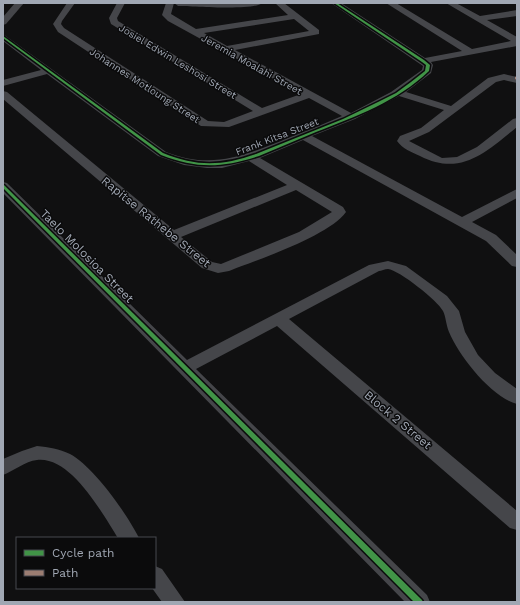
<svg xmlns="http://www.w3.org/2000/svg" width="520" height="605" font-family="'Work Sans',sans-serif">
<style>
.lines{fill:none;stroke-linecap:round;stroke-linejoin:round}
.minor{fill:#45464a;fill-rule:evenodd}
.quiet{stroke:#9b7d72;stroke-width:2.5;stroke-dasharray:5 2.5;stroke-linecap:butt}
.cycleway-casing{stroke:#0b0b0c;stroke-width:3}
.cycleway{fill:#419447;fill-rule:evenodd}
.labels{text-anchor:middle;stroke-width:3;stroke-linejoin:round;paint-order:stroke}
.far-street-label{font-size:10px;fill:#a0a7b3;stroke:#0b0b0c}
.street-label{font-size:12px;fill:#a0a7b3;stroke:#0b0b0c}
</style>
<rect width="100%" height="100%" fill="#101011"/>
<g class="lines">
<g class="minor">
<polygon points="15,3 24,3 6,24 3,25 3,17"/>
<path d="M 67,3 L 75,3 L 62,21 L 61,24 L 64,28 L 208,121 L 224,122 L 253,111 L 111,24 L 109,18 L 117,3 L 125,3 L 117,18 L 118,21 L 262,108 L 301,94 L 168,21 L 162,15 L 166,3 L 262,3 C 254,11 193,6 178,6 L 174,3 L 171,14 L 196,29 L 288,15 L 275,3 L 284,3 L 319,30 L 319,34 L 235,50 L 351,113 L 391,92 L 422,70 L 423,66 L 331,3 L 341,3 L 425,58 L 462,51 L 386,3 L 396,3 L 472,49 L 511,41 L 446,3 L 456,3 L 480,16 L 517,10 L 517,16 L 487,20 L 517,37 L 517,46 L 431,62 L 433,65 L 431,73 L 406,92 L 451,106 L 488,78 L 504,74 L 517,77 L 517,83 L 504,80 L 496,82 L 429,132 L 409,141 L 442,158 L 457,157 L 477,147 L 513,119 L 517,118 L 517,127 C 486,152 461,177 420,156 C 411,152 403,149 397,141 L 400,136 L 421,128 L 444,110 L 399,96 L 355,119 L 312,136 L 462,217 L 517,189 L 517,198 L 472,222 L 496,235 L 517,255 L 517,267 L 512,266 L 486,241 L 303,140 L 260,158 L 343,207 L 346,212 C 329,236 257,260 229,271 L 218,273 L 202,268 L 3,99 L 3,91 L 7,92 L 174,230 L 287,185 L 249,161 L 222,168 L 207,168 L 184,165 L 158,156 L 47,74 L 3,86 L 3,80 L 41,70 L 3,41 L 3,34 L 166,152 C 212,170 244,156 288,138 C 306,131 324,124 342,116 L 309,98 L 229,127 L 201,126 L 58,32 L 53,24 ZM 294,19 L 309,31 L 227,46 L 204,33 ZM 296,190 L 332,212 L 299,232 L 221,264 L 212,262 L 181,237 Z"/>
<path d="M 3,182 L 7,183 L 187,360 L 369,265 L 388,261 L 406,266 L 447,296 L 459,311 L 465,332 L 478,355 L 495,373 L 517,389 L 517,404 C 491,397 459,356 449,332 C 446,325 446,317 443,311 C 438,301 399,270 388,269 C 385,269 381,271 379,271 L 289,319 L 517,511 L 517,530 L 510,528 L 277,326 L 196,369 L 427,595 L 430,602 L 405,602 L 3,193 Z"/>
<path d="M 37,446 C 49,447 59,449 70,454 C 94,467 127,514 139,538 L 118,538 C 102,513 71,456 37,460 C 25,461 14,471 3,475 L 3,459 L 22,451 Z"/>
<polygon points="155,566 162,569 185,602 162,602 152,588 155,588"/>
</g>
<polyline class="quiet" points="515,78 517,78"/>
<g class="cycleway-casing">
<g id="cycleway">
<path d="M 334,3 L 337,3 L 424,60 L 430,65 L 429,71 C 398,101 355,117 316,132 C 297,140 278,148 259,156 C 222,168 197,169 161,155 L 3,38 L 3,36 L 163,153 C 197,167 222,166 256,154 L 343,119 L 378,102 L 396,93 L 411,82 L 425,71 L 426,65 L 422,62 Z"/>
<polygon points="3,185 4,185 422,600 423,602 414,602 3,188"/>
</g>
</g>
<use href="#cycleway" class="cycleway"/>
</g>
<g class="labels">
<g class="far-street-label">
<text transform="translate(178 61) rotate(31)" y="4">Josiel Edwin Leshosi Street</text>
<text transform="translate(252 64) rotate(29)" y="4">Jeremia Moalahi Street</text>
<text transform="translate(145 85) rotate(33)" y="4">Johannes Motloung Street</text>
<text transform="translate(277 136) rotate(-21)" y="4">Frank Kitsa Street</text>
</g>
<g class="street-label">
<text transform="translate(156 222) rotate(39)" y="4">Rapitse Rathebe Street</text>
<text transform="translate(87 256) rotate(45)" y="4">Taelo Molosioa Street</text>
<text transform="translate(398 420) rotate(40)" y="4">Block 2 Street</text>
</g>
</g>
<rect width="520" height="605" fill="none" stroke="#a0a7b3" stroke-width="8"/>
<rect x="16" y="537" width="140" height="52" fill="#0b0b0c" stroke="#47494f"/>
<rect x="24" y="550" width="20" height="6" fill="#419447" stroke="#47494f"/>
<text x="52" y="557" font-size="12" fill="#a0a7b3">Cycle path</text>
<rect x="24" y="570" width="20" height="6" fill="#9b7d72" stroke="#47494f"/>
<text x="52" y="577" font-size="12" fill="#a0a7b3">Path</text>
</svg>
